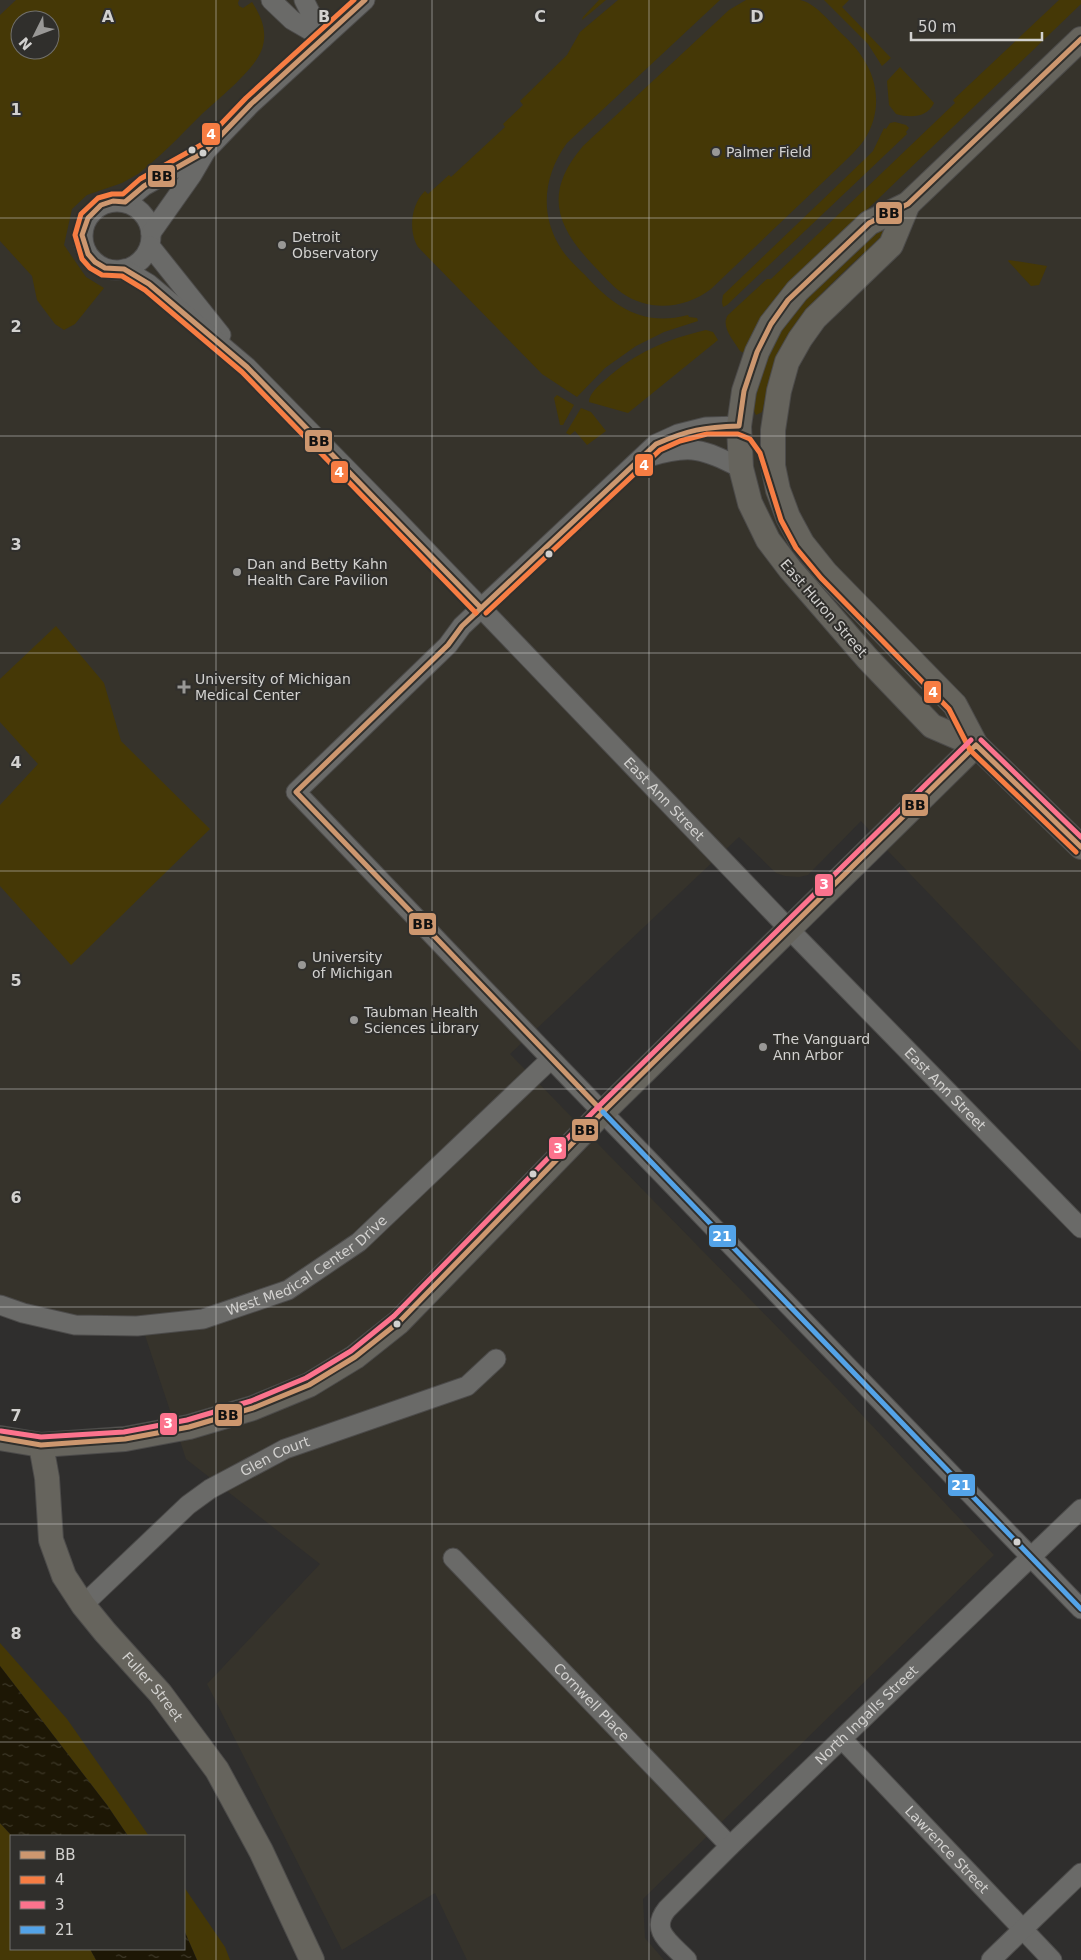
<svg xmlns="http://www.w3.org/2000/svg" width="1081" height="1960" font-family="'DejaVu Sans',sans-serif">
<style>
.built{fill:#36332b;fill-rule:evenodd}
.green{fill:#453806;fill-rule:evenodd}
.water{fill:url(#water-ripples)}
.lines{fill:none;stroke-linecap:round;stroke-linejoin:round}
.minor-casing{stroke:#4c4b4a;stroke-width:21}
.major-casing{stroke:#4c4b4a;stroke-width:26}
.minor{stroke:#6a6a68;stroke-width:19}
.major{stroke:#66645d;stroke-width:24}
.bus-1-casing{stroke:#302f2c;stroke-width:9}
.bus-2-casing{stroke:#302f2c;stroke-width:9}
.bus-3-casing{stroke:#302f2c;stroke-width:9}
.bus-4-casing{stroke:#302f2c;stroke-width:9}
.bus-1{stroke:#cd976f;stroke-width:5}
.bus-2{stroke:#f77d43;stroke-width:5}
.bus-3{stroke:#fc738d;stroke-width:5}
.bus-4{stroke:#53a3e8;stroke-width:5}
.grid{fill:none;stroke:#d2d1cf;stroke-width:1;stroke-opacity:0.55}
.bus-dot{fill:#d2d1cf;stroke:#302f2c;stroke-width:2}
.poi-dot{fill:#999896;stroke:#302f2c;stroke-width:2}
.labels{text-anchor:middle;stroke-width:4;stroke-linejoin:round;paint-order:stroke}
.poi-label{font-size:14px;fill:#d2d1cf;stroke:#302f2c;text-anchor:start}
.street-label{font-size:14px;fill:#d2d1cf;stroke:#302f2c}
.grid-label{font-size:16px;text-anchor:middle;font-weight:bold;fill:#d2d1cf;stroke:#302f2c;stroke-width:4;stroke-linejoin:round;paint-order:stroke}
.line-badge{stroke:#302f2c;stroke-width:2}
.badge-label{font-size:14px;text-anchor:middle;font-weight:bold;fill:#fff}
.pale-badge-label{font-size:14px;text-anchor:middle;font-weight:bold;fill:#111}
</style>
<defs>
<pattern id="water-ripples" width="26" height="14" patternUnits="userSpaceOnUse" patternTransform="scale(1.25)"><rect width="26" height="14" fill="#1d1705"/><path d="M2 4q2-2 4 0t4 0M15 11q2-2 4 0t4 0" fill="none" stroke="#3d3828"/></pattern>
</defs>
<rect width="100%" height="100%" fill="#2f2e2d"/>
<path class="built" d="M 0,0 L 1081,0 L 1081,1052 L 888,851 L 861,821 L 808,875 L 799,877 L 785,876 L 776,873 L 739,837 L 510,1054 L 830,1381 L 994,1555 L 643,1899 L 645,1938 L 664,1960 L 467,1960 L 435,1893 L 342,1950 L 207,1684 L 320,1564 L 186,1459 L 139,1317 L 68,1315 L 0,1297 ZM 20,20 L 50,20 L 50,50 L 20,50 Z"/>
<g class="green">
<path d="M 16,0 L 239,0 L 238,3 L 239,6 L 243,8 L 252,2 C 261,16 268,31 262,49 C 255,70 217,100 200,116 C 180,136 160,157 138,174 L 122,183 L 87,195 L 72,209 L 64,245 L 86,277 L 104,288 L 75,324 L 64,330 L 55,324 L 37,300 L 32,276 L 0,241 L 0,15 ZM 20,20 L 50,20 L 50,50 L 20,50 Z"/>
<polygon points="599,0 606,0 582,20 583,17"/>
<path d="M 618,0 L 720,0 L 567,143 C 543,176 539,216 562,250 C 568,259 577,267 585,275 C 614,307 643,327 688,315 L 689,317 L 697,318 L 698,321 L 664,332 L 636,346 L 605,368 L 577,397 L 542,374 L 418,247 C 408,231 411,204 425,191 L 428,194 L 449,175 L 451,177 L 505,127 L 503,124 L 523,105 L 520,101 L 567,55 L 580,32 Z"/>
<path d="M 746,0 C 761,0 786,0 800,0 C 815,3 829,21 839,31 C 847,39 856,47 862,57 C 879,81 881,112 866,137 C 860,147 851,155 843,163 L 711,289 C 685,309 649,312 622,293 C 611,285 603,275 594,266 C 556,226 543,193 583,146 L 729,10 Z"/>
<polygon points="824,0 849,0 842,7 891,58 882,66 868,44"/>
<path d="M 1059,0 L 1081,0 L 1081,4 L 826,249 L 761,319 L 744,353 L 740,351 C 734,341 720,326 728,315 L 767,279 L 771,279 L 955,103 L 953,100 Z"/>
<path d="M 900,67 L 934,103 C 927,118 910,118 896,114 L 889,105 L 887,81 Z"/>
<polygon points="890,123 895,122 906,125 909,128 906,132 907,134 727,305 723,307 722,302 723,295 865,159 873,151 884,128 886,129"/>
<path d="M 883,229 L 884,234 C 844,273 795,310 775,363 C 769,379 766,396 762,412 L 756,415 L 754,411 C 763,327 816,288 873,233 Z"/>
<polygon points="1009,260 1047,266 1039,285 1031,286 1008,261"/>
<path d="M 706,330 L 713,332 L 718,340 L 628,413 L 589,402 C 589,394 598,386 604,381 C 634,353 667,339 706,330 Z"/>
<polygon points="557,395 574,405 563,425 560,425 554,398"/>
<polygon points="581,408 591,412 606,431 587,445 575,431 570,435 566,433"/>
<polygon points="56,626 104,683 121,741 210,829 71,965 0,886 0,805 38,764 0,722 0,679"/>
<polygon points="0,1643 67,1719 149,1836 128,1836 107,1805 0,1666"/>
<polygon points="0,1823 12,1836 11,1949 90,1949 96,1960 0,1960"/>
<polygon points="184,1887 225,1947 230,1960 197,1960 184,1930"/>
</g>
<g class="water">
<polygon points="0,1666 107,1805 128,1836 12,1836 0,1823"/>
<polygon points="184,1930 197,1960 96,1960 90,1949 184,1949"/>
</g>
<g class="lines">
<g class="minor-casing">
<g id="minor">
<polyline points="271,0 292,20 323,38"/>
<polyline points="304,0 323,38"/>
<circle cx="117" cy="236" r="34"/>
<polyline points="125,202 144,186 206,151"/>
<polyline points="151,233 192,175 206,151 251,104 365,0"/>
<polyline points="150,246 221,335"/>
<path id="s1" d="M 124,269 L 149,284 L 247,367 L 393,516 L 789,929 L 1081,1228"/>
<polyline points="739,426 706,427 678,434 656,444 462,626 448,645 296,792 482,987 1081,1609"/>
<path d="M 649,457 C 691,444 703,449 741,468"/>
<path id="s2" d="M 0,1305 L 23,1313 L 75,1325 L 137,1326 L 203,1319 L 288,1290 L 359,1242 L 551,1059"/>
<path id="s3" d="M 453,1558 L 730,1846"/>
<path id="s4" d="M 83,1605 L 188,1505 L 210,1489 L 285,1449 L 467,1386 L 496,1359"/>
<path id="s5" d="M 843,1740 L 1052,1960"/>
<path id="s6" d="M 687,1960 C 671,1943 649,1931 667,1909 L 730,1846 L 1081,1509"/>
<polyline points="991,1960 1081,1873"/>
</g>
</g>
<g class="major-casing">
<g id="major">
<polyline points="908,204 891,245 815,318 800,339 787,362 779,391 773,430 773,466 778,490 788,517 802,543 826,573 955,705 976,745 1081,847"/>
<polyline points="976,745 932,726 867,658 790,569 768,540 750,503 741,468 739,426 744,391 757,352 771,324 797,291 869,223 908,204 1081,39"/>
<polyline points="0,1438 41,1445 125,1439 189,1427 253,1408 309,1385 355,1357 399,1322 603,1112 976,745"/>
<path id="s7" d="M 41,1445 L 47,1478 L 51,1540 L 64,1576 L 83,1605 L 105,1632 L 160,1693 L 217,1770 L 261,1851 L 312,1960"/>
</g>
</g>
<use href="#minor" class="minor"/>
<use href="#major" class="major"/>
<g class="bus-1-casing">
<g id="bus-1">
<polyline points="365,0 251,104 206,151 144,186 125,202 113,201 101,205 88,218 82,235 88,254 95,262 105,268 124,269 149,284 247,367 481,608"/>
<path d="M 603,1112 L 296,792 L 448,645 L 462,626 L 656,444 C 688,430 704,427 739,426 L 744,391 L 757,352 L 771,324 L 788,300 L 869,223 L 908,204 L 1081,39"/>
<polyline points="0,1438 41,1445 125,1439 189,1427 253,1408 309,1385 355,1357 399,1322 603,1112 976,745 1081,847"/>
</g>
</g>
<g class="bus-2-casing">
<g id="bus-2">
<polyline points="354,0 246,98 201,145 140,179 123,194 112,194 98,198 81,214 75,235 82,259 90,268 102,275 122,276 145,290 242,372 476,613"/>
<polyline points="486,613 660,450 680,441 707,434 738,434 750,439 760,453 781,520 796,548 821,578 949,709 970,750 1076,852"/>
</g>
</g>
<g class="bus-3-casing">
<g id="bus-3">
<polyline points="981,740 1081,837"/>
<polyline points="1,1431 41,1437 124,1432 187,1420 251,1401 306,1378 351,1351 394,1316 598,1107 971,740"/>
</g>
</g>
<g class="bus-4-casing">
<polyline id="bus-4" points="603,1112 1081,1609"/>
</g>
<use href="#bus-1" class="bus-1"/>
<use href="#bus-2" class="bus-2"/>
<use href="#bus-3" class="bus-3"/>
<use href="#bus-4" class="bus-4"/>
</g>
<path class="grid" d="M 216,0 L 216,1960M 432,0 L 432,1960M 649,0 L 649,1960M 865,0 L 865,1960M 0,218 L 1081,218M 0,436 L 1081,436M 0,653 L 1081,653M 0,871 L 1081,871M 0,1089 L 1081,1089M 0,1307 L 1081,1307M 0,1524 L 1081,1524M 0,1742 L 1081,1742"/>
<g class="bus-dot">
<circle cx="192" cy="150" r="4.5"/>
<circle cx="203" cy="153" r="4.5"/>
<circle cx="549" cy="554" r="4.5"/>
<circle cx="533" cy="1174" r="4.5"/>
<circle cx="397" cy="1324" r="4.5"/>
<circle cx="1017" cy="1542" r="4.5"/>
</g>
<g class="poi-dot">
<circle cx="716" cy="152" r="5"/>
<circle cx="282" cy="245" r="5"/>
<circle cx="237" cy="572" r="5"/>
<path d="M181.5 679.5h5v5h5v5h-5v5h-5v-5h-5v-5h5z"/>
<circle cx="302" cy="965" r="5"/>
<circle cx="354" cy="1020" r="5"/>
<circle cx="763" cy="1047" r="5"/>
</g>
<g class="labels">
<g class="poi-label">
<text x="726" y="157">Palmer Field</text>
<text x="292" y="242">Detroit<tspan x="292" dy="16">Observatory</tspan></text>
<text x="247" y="569">Dan and Betty Kahn<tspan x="247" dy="16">Health Care Pavilion</tspan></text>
<text x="195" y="684">University of Michigan<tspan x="195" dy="16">Medical Center</tspan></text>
<text x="312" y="962">University<tspan x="312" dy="16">of Michigan</tspan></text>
<text x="364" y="1017">Taubman Health<tspan x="364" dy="16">Sciences Library</tspan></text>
<text x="773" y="1044">The Vanguard<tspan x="773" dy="16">Ann Arbor</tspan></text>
</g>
<g class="street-label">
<text transform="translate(824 608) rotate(49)" y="5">East Huron Street</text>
<text dy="5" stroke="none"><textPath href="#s1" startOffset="758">East Ann Street</textPath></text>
<text dy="5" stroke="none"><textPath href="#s1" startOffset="1162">East Ann Street</textPath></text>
<text dy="5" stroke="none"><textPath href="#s2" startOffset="324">West Medical Center Drive</textPath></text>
<text dy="5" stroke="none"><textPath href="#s4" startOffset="245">Glen Court</textPath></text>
<text dy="5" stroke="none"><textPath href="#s7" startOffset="276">Fuller Street</textPath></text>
<text dy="5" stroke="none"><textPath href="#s3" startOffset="200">Cornwell Place</textPath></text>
<text dy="5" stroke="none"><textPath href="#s6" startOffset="341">North Ingalls Street</textPath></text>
<text dy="5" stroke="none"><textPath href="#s5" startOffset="151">Lawrence Street</textPath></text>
</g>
</g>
<g class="grid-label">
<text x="108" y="22">A</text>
<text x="324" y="22">B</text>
<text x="540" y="22">C</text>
<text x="757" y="22">D</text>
<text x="16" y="115">1</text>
<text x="16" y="332">2</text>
<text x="16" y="550">3</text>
<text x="16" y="768">4</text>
<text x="16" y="986">5</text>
<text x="16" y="1203">6</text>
<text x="16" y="1421">7</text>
<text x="16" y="1639">8</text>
</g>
<g class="line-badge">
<rect x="201" y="122" width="20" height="24" rx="5" fill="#f77d43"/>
<rect x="147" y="164" width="29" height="24" rx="5" fill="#cd976f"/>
<rect x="875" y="201" width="28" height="24" rx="5" fill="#cd976f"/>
<rect x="304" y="429" width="29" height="24" rx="5" fill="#cd976f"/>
<rect x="634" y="453" width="20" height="24" rx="5" fill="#f77d43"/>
<rect x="330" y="460" width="19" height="24" rx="5" fill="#f77d43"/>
<rect x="923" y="680" width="19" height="24" rx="5" fill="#f77d43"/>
<rect x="901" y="793" width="28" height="24" rx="5" fill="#cd976f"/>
<rect x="814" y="873" width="20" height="24" rx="5" fill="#fc738d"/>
<rect x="408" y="912" width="29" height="24" rx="5" fill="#cd976f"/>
<rect x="571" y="1118" width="28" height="24" rx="5" fill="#cd976f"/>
<rect x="548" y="1136" width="19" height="24" rx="5" fill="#fc738d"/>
<rect x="708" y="1224" width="29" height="24" rx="5" fill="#53a3e8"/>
<rect x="214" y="1403" width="29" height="24" rx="5" fill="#cd976f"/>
<rect x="159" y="1412" width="19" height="24" rx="5" fill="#fc738d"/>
<rect x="947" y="1473" width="29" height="24" rx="5" fill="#53a3e8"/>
</g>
<g class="badge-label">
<text x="211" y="139">4</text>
<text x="644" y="470">4</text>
<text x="339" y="477">4</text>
<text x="933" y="697">4</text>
<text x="824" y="889">3</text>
<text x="558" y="1153">3</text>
<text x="722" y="1241">21</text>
<text x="168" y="1428">3</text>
<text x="961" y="1490">21</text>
</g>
<g class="pale-badge-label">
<text x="162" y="181">BB</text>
<text x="889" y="218">BB</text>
<text x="319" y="446">BB</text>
<text x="915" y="810">BB</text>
<text x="423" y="929">BB</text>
<text x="585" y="1135">BB</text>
<text x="228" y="1420">BB</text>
</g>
<rect x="10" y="1835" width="175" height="115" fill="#302f2c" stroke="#71706d"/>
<rect x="20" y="1851" width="25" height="8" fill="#cd976f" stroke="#71706d"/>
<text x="55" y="1860" font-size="15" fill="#d2d1cf">BB</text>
<rect x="20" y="1876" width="25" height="8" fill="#f77d43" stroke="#71706d"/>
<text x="55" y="1885" font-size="15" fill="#d2d1cf">4</text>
<rect x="20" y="1901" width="25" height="8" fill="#fc738d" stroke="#71706d"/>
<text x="55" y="1910" font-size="15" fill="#d2d1cf">3</text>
<rect x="20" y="1926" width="25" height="8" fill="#53a3e8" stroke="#71706d"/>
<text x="55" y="1935" font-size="15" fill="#d2d1cf">21</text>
<g transform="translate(35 35) rotate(228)"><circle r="24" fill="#302f2c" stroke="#71706d"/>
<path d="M0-4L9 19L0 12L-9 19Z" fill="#999896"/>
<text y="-8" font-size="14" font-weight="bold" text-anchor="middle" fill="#d2d1cf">N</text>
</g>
<path d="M911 32v8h131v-8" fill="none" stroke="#d2d1cf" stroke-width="2.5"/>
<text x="918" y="32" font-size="15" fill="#d2d1cf" stroke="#302f2c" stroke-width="4" paint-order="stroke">50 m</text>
</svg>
